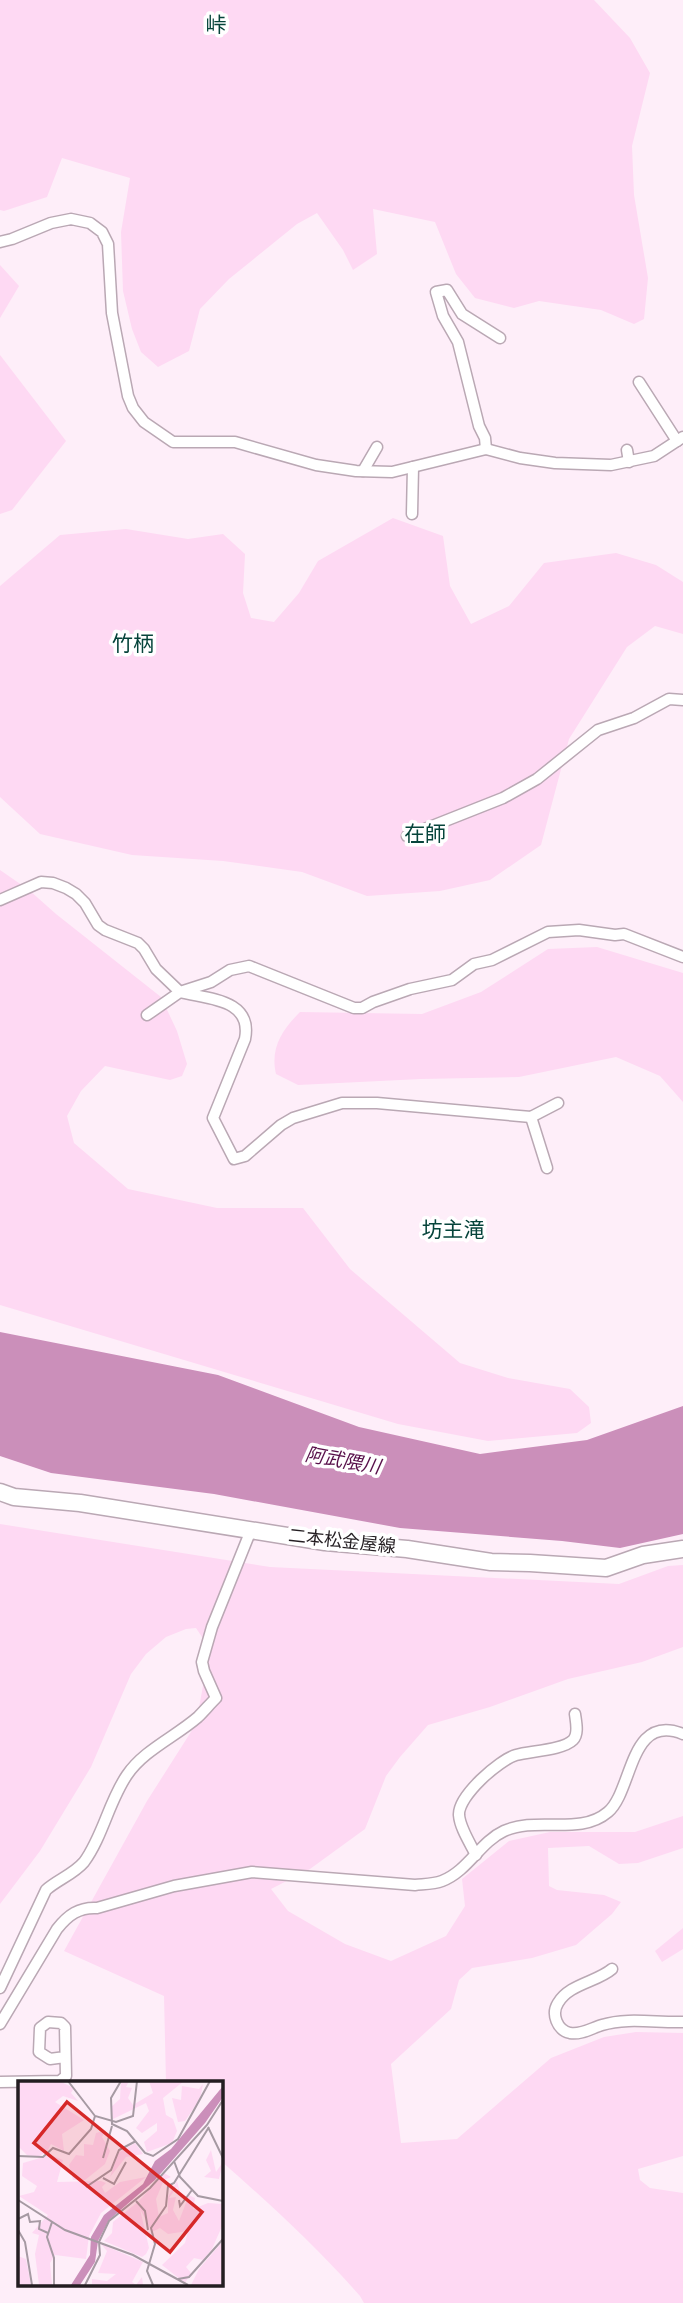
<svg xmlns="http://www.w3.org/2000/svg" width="683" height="2303" font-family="'Source Sans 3','Noto Sans JP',sans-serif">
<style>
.green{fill:#fed9f3}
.water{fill:#cb8fba}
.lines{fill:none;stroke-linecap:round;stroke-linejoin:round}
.minor-casing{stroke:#baa8b4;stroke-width:13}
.primary-casing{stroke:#baa8b4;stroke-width:19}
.minor{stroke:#fff;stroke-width:10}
.primary{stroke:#fff;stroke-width:16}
.labels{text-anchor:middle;stroke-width:7;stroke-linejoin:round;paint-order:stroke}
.street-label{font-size:18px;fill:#231d21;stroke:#fff}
.water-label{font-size:19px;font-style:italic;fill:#58104a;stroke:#fff}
.quarter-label{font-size:21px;fill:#06443b;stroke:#fff}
.inset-road{fill:none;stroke:#a69aa3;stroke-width:2}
.view{fill:#d62828;fill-opacity:0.15;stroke:#d62828;stroke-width:3.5}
.inset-edge{fill:none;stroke:#231d21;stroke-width:3.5}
</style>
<rect width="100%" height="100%" fill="#feeef9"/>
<g class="green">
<polygon points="0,0 594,0 630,38 650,73 632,146 634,195 648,278 644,319 634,324 601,310 539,301 514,308 475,298 456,274 435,222 373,209 377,254 353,270 343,250 317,213 297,224 229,279 200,309 189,351 158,367 141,352 132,329 123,291 121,232 130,178 62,158 47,197 4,211 0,210"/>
<polygon points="0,265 19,286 0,318"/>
<polygon points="0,355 66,441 12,510 0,514"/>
<polygon points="393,518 443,536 450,586 471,624 509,606 544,563 616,553 656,565 683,582 683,634 655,626 627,647 569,739 541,845 490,880 440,891 367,896 302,872 223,861 132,855 40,834 0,797 0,586 60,535 126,529 188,539 223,534 245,554 243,593 251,618 274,622 299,593 318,561"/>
<polygon points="0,870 29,890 56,914 161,997 177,1031 187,1064 182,1076 170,1080 105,1066 81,1091 67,1116 74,1143 128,1189 217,1208 303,1208 350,1269 460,1363 508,1378 570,1389 589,1407 591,1423 577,1433 488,1441 398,1424 0,1305"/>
<path d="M 597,947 L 683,973 L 683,1102 L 660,1076 L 616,1057 L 519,1077 L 421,1079 L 298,1085 L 276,1074 C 270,1048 282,1030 300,1012 L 422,1014 L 481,992 L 548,949 Z"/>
<path d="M 0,1524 L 270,1567 L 619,1584 L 668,1566 L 683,1565 L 683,1647 L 642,1662 L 568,1679 L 490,1707 L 428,1725 L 400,1757 L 386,1776 L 365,1829 L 310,1869 L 271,1889 L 288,1911 L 345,1944 L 391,1961 L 446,1936 L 465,1906 L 462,1879 L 509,1841 L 550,1832 L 635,1832 L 683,1816 L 683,1848 L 638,1863 L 619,1864 L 589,1846 L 548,1848 L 549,1886 L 557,1890 L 604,1895 L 621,1902 L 612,1914 L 576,1945 L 532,1958 L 472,1968 L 459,1980 L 451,2009 L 391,2064 L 401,2143 L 457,2139 L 551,2058 L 604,2037 L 636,2032 L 683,2033 L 683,2156 L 638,2169 L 640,2180 L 650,2188 L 683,2193 L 683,2303 L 364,2303 L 360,2296 C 317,2247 270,2204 221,2161 L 220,2082 L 166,2082 L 164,1996 L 64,1951 L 147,1801 L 196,1724 L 207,1664 L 204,1640 L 196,1628 L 186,1629 L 166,1637 L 146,1654 L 131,1674 L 91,1767 L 40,1851 L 0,1904 Z"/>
<polygon points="683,1928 683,1949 662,1962 655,1951"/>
</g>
<polygon class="water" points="0,1332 218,1375 359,1427 480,1454 587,1440 683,1406 683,1534 620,1548 562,1541 400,1528 214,1494 51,1473 0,1456"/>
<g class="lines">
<g class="minor-casing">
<g id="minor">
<polyline points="0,242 12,239 51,223 71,219 90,223 102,232 108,244 112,313 128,396 133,408 144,422 173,442 235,442 316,465 356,471 392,472 486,449 520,458 555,463 611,465 654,456 683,437"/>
<polyline points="639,382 677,441"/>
<polyline points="486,449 485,438 479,426 458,342 443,316 436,292 447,290 462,314 500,338"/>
<polyline points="627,450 629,462"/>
<polyline points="363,471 377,447"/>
<polyline points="412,514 413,467"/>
<polyline points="407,836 503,798 537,779 598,730 634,718 669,699 683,700"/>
<polyline points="0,900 41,882 53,883 66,888 76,894 85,903 98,925 105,930 138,943 144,949 156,969 180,992 211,982 230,970 249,966 354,1008 362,1008 373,1002 410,989 452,980 474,964 492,960 548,932 579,930 615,935 624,934 683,957"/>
<path d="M 147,1015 L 180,992 C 206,999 253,998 245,1039 L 213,1118 L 234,1159 L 245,1156 L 281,1125 L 293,1118 L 342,1103 L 377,1103 L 531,1117 L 558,1103"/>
<polyline points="531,1117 547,1168"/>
<path d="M 476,1855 C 470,1843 460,1828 459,1815 C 458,1796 499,1760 516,1755 C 531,1751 563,1750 573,1740 C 579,1734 576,1722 575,1714"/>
<path d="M 612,1969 C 597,1982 569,1984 558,2003 C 551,2014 557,2030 570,2033 C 581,2035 592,2028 602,2025 C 627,2017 657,2023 683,2022"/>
<path d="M 0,1988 L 46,1890 C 57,1880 74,1874 84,1862 C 103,1836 109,1801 127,1775 C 144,1750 175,1737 198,1717 C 204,1711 210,1704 216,1698 L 204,1671 L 202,1662 L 212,1627 L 251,1530"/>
<path d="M 0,2024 L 57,1929 C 68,1915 79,1907 97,1908 L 174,1886 L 252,1872 L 415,1885 C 424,1884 434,1884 442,1881 C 468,1871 480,1842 504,1831 C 537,1816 580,1836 608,1812 C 633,1791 629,1712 683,1734"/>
<polyline points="0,2082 60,2081 66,2076 65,2027 61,2023 48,2022 40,2028 39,2052 50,2059 65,2057"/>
</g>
</g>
<g class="primary-casing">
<polyline id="primary" points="0,1492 14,1497 80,1503 325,1542 407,1549 491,1562 530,1563 606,1568 643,1555 683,1549"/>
</g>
<use href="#minor" class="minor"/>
<use href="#primary" class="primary"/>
</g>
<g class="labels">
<g class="street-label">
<text transform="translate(342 1541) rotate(6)" y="6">二本松金屋線</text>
</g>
<g class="water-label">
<text transform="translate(343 1460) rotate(10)" y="7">阿武隈川</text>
</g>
<g class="quarter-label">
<text x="216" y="32">峠</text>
<text x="133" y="651">竹柄</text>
<text x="425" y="841">在師</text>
<text x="453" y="1237">坊主滝</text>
</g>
</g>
<g transform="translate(18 2081)">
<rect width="205" height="205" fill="#feeef9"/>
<path d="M 0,0 L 41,0 L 56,7 L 53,12 L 60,20 L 45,15 L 37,21 L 66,39 L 44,53 L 46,70 L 33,63 L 29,71 L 19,76 L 9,74 L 0,65 ZM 103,0 L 111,0 L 108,6 L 114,7 L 110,17 L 115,24 L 135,12 L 131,0 L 166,0 L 145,17 L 148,34 L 155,38 L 159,50 L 154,62 L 129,71 L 126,61 L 139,50 L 139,42 L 124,52 L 118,47 L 131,30 L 128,22 L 95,38 L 93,26 L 102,18 ZM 185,3 L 182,18 L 167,40 L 160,41 L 154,17 L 163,19 L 164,5 L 181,8 ZM 88,49 L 84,56 L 92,70 L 87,83 L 67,99 L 55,99 L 51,84 L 58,74 L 66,75 L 66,63 L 75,64 L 78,52 ZM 117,62 L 125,73 L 108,76 L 92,96 L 100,72 ZM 193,69 L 198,91 L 205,81 L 201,98 L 186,96 L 193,90 L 188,79 ZM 32,74 L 45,79 L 39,101 L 83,100 L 88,102 L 84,106 L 87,112 L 102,101 L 128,96 L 83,132 L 71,155 L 68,178 L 37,174 L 32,182 L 34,204 L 21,204 L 17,173 L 21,154 L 14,152 L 30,134 L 1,115 L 16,111 L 19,105 L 4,95 L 5,82 ZM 146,92 L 153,96 L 146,99 L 138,118 L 141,136 L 150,132 L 150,116 L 159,100 L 163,116 L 159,106 L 151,117 L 158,116 L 155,129 L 161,140 L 171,114 L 177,117 L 175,128 L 190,122 L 205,123 L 205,143 L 194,168 L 185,179 L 176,177 L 168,186 L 173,192 L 167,202 L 144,184 L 167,162 L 170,150 L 150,153 L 142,147 L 134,151 L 122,128 L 131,167 L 128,173 L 124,176 L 86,160 L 94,152 L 95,141 L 121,120 ZM 205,160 L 205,204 L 173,204 L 181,188 ZM 83,163 L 125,181 L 114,201 L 118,204 L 124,196 L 125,204 L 133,204 L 74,203 L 74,198 L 89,200 L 98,193 L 80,192 L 89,170 ZM 0,175 L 8,178 L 13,204 L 0,204 Z" fill="#fed9f3"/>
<path d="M 205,5 L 205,16 L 187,42 L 137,99 L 91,139 L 80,160 L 77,181 L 62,204 L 53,204 L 72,174 L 73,156 L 86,134 L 125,103 L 137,80 L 153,68 Z" fill="#cb8fba"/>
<path class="inset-road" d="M 50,0 L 77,35 L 98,41 L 115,35 L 119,0M 103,0 L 93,17 L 94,43 L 109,50 L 127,72 L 135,75 L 160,58 L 192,0M 190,46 L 205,77M 0,75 L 25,76 L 35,67 L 51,73 L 73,48 L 77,35M 85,77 L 94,45M 156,80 L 162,96 L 180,115 L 205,120M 85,97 L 96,103 L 108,81M 68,106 L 93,89 L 101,69 L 118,60M 0,119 L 47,149 L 115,174 L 170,204M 161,119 L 162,125 L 174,109M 118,120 L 127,130 L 130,149M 0,138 L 10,133 L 12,141 L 22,140 L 21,148 L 30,152M 34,141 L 29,156 L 36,177 L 36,204M 0,149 L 7,161 L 14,204M 160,198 L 171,196 L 205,158M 67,204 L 82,174 L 81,161 L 91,140 L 132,107 L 189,44 L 205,19M 135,204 L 129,190 L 137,163 L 133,147 L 148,125 L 150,105 L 156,102 L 191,46"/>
<path class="view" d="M 49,21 L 184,131 L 152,171 L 16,62 Z"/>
<rect width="205" height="205" class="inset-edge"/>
</g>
</svg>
